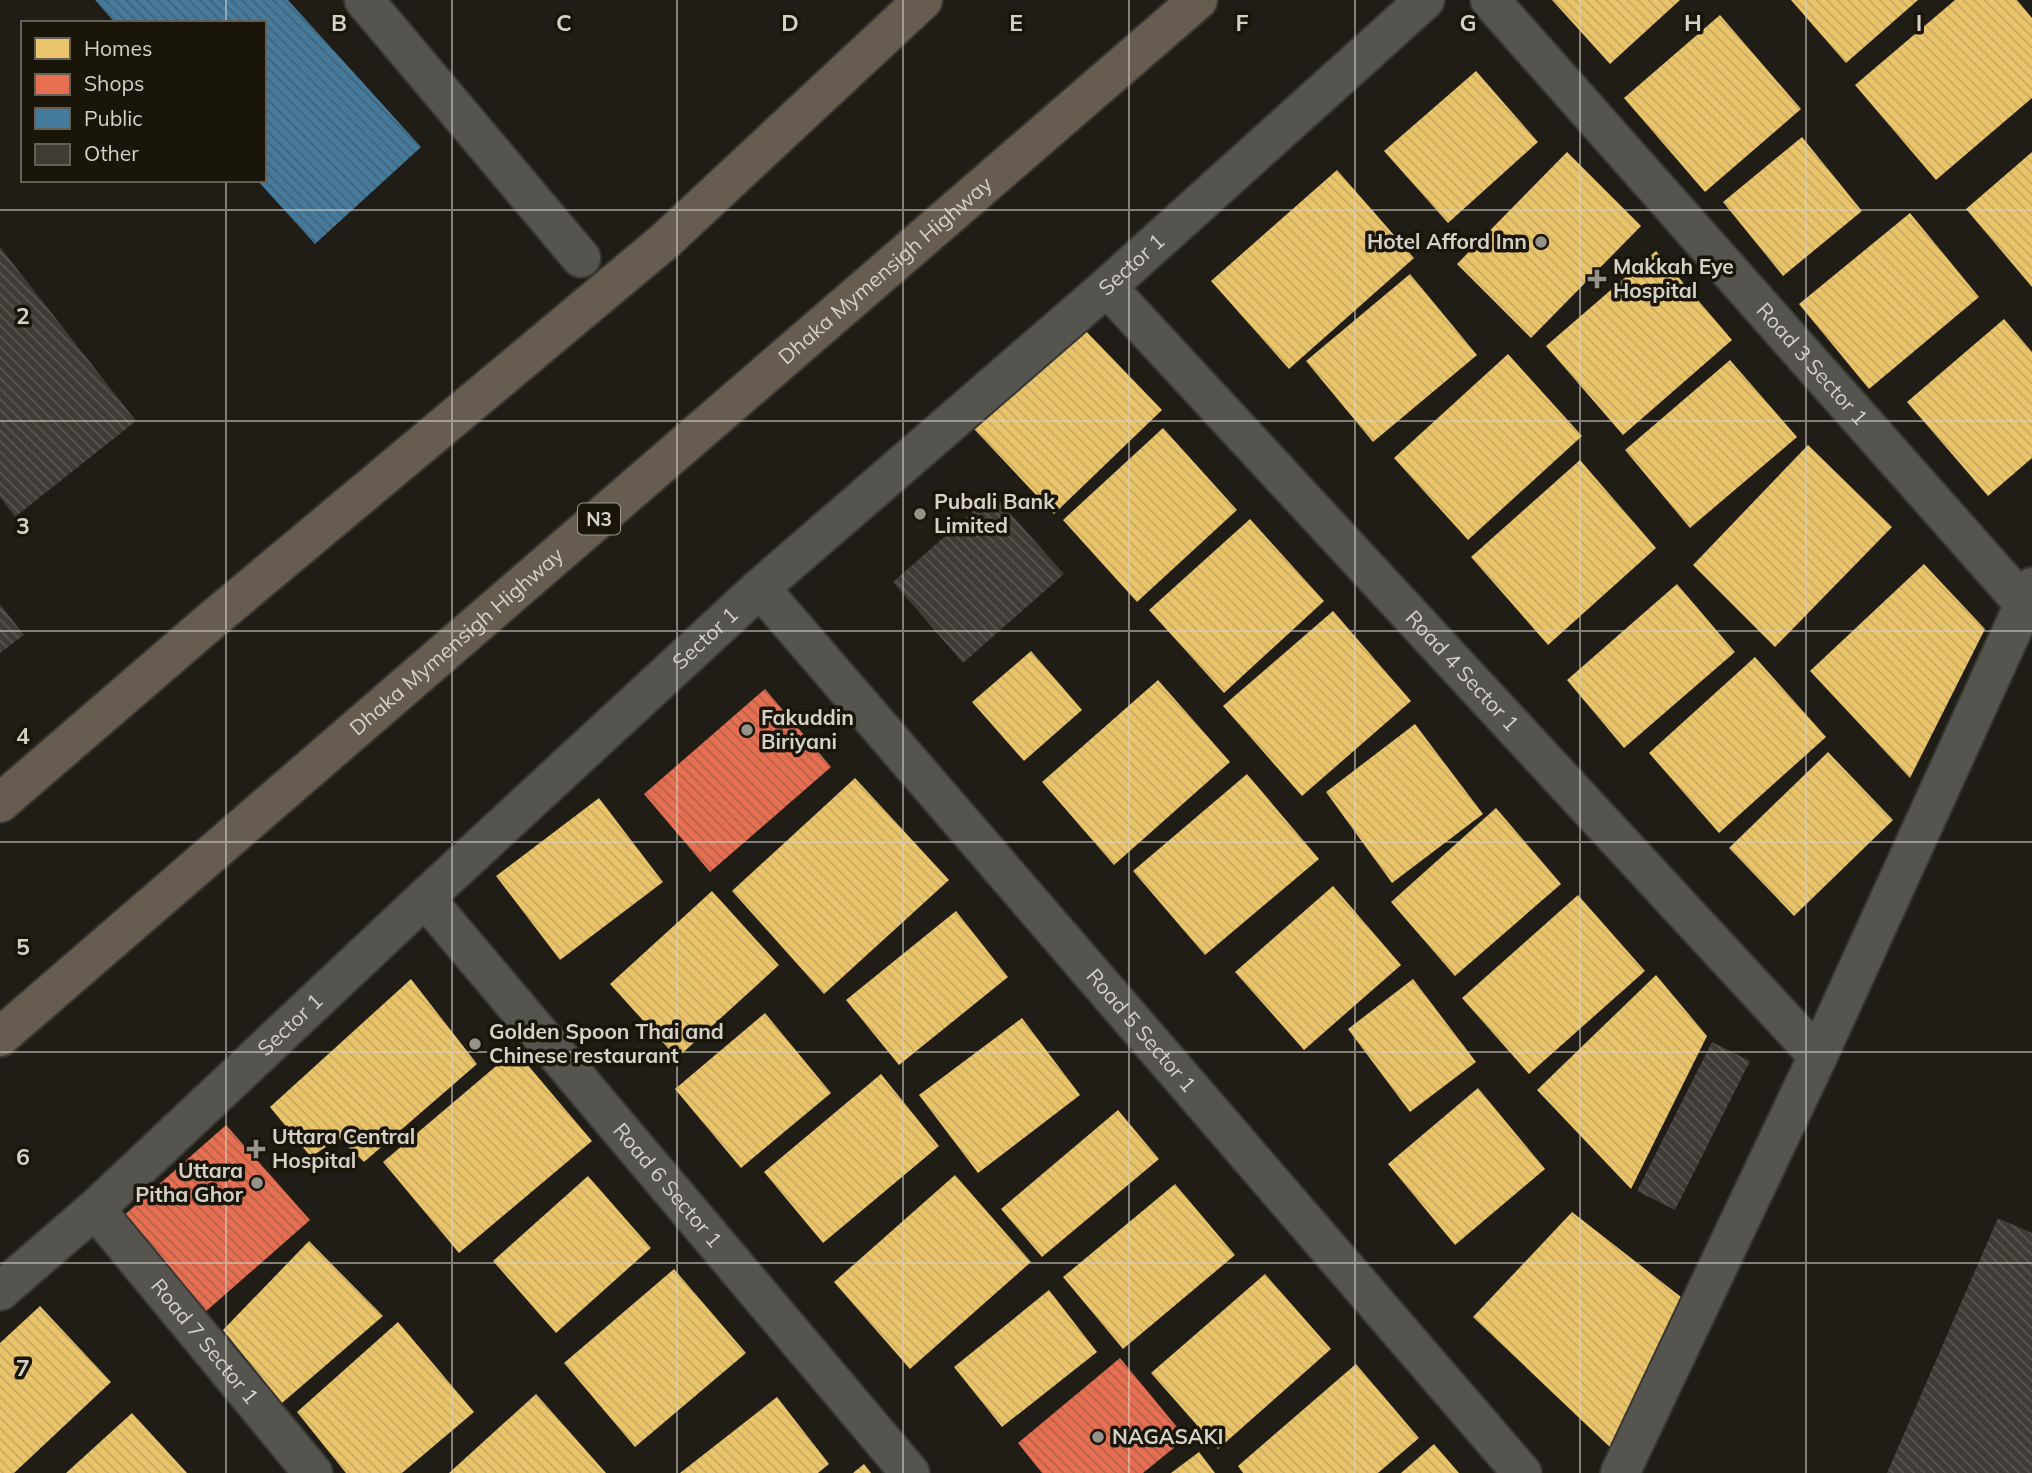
<svg xmlns="http://www.w3.org/2000/svg" width="2032" height="1473" font-family="Mulish,sans-serif">
<style>
.homes{fill:url(#homes-back-hatch)}
.shops{fill:url(#shops-back-hatch)}
.public{fill:url(#public-back-hatch)}
.building{fill:url(#building-back-hatch)}
.lines{fill:none;stroke-linecap:round;stroke-linejoin:round}
.minor-casing{stroke:#393733;stroke-width:42}
.trunk-casing{stroke:#393733;stroke-width:42}
.minor{stroke:#56544e;stroke-width:38}
.trunk{stroke:#665c50;stroke-width:38}
.grid{fill:none;stroke:#d5d1c9;stroke-width:2;stroke-opacity:0.55}
.poi-dot{fill:#95928a;stroke:#1a1509;stroke-width:2.5}
.labels{text-anchor:middle;stroke-width:7;stroke-linejoin:round;paint-order:stroke}
.shield{fill:#1a1509;stroke:#9d998f;stroke-width:2}
.shield-label{font-size:19px;font-weight:bold;fill:#d5d1c9}
.poi-label{font-size:21px;font-weight:bold;fill:#d5d1c9;stroke:#1a1509;text-anchor:start}
.street-label{font-size:21px;fill:#d5d1c9;stroke:#1a1509}
.grid-label{font-size:23px;text-anchor:middle;font-weight:bold;fill:#d5d1c9;stroke:#1a1509;stroke-width:7;stroke-linejoin:round;paint-order:stroke}
</style>
<defs>
<pattern id="homes-back-hatch" width="6" height="6" patternUnits="userSpaceOnUse" patternTransform="scale(1.75)"><rect width="6" height="6" fill="#e9c46a"/><path d="M-1 5l2 2M0 0l6 6M5-1l2 2" fill="none" stroke="#c7a961"/></pattern>
<pattern id="shops-back-hatch" width="6" height="6" patternUnits="userSpaceOnUse" patternTransform="scale(1.75)"><rect width="6" height="6" fill="#e76f51"/><path d="M-1 5l2 2M0 0l6 6M5-1l2 2" fill="none" stroke="#b5614b"/></pattern>
<pattern id="public-back-hatch" width="6" height="6" patternUnits="userSpaceOnUse" patternTransform="scale(1.75)"><rect width="6" height="6" fill="#457b9d"/><path d="M-1 5l2 2M0 0l6 6M5-1l2 2" fill="none" stroke="#436376"/></pattern>
<pattern id="building-back-hatch" width="6" height="6" patternUnits="userSpaceOnUse" patternTransform="scale(1.75)"><rect width="6" height="6" fill="#3f3c36"/><path d="M-1 5l2 2M0 0l6 6M5-1l2 2" fill="none" stroke="#5a5752"/></pattern>
</defs>
<rect width="100%" height="100%" fill="#1f1d16"/>
<g class="homes">
<polygon points="1552,0 1680,0 1610,64"/>
<polygon points="1791,0 1918,0 1846,63"/>
<polygon points="1955,0 2017,0 2032,18 2032,98 1936,180 1855,85"/>
<polygon points="1720,15 1801,109 1705,192 1624,98"/>
<polygon points="1476,71 1538,142 1448,223 1384,151"/>
<polygon points="1802,137 1862,211 1783,276 1723,202"/>
<polygon points="1567,152 1641,226 1531,338 1457,264"/>
<polygon points="2032,152 2032,287 1966,209"/>
<polygon points="1337,170 1414,258 1289,369 1211,281"/>
<polygon points="1910,213 1979,297 1869,389 1799,304"/>
<polygon points="1656,251 1732,340 1623,435 1546,346"/>
<polygon points="1410,274 1477,355 1373,442 1306,361"/>
<polygon points="2004,319 2032,352 2032,458 1988,496 1907,402"/>
<polygon points="1081,326 1162,410 1054,514 974,429"/>
<polygon points="1508,354 1582,436 1468,540 1394,458"/>
<polygon points="1730,360 1797,437 1690,528 1625,450"/>
<polygon points="1163,428 1237,510 1137,602 1063,520"/>
<polygon points="1808,445 1892,527 1775,647 1693,565"/>
<polygon points="1580,460 1656,548 1548,645 1471,557"/>
<polygon points="1250,519 1324,601 1224,693 1149,610"/>
<polygon points="1924,564 1985,629 1910,778 1810,671"/>
<polygon points="1677,584 1735,652 1624,748 1567,680"/>
<polygon points="1333,611 1411,701 1302,796 1223,706"/>
<polygon points="1031,651 1082,710 1024,761 972,702"/>
<polygon points="1755,657 1826,737 1719,833 1649,753"/>
<polygon points="1158,680 1230,762 1114,865 1042,782"/>
<polygon points="1415,724 1483,814 1392,883 1326,792"/>
<polygon points="1828,752 1893,820 1794,916 1729,848"/>
<polygon points="1247,774 1319,859 1205,955 1133,871"/>
<polygon points="855,778 949,880 824,994 732,891"/>
<polygon points="599,798 663,882 560,960 496,876"/>
<polygon points="1496,808 1561,884 1455,976 1391,902"/>
<polygon points="1333,886 1401,965 1304,1050 1235,972"/>
<polygon points="712,891 779,965 677,1058 610,984"/>
<polygon points="1578,895 1645,971 1529,1074 1462,998"/>
<polygon points="956,911 1008,977 899,1065 846,1000"/>
<polygon points="1656,975 1707,1036 1631,1189 1537,1090"/>
<polygon points="411,979 477,1064 364,1162 339,1138 311,1157 270,1107"/>
<polygon points="1413,979 1476,1062 1410,1112 1348,1029"/>
<polygon points="765,1013 831,1093 741,1168 675,1089"/>
<polygon points="1022,1018 1080,1095 978,1173 919,1095"/>
<polygon points="515,1050 592,1141 459,1253 383,1162"/>
<polygon points="881,1074 939,1146 823,1243 764,1172"/>
<polygon points="1478,1088 1545,1169 1455,1245 1388,1164"/>
<polygon points="1118,1110 1159,1159 1042,1257 1001,1209"/>
<polygon points="955,1175 1031,1262 910,1369 834,1282"/>
<polygon points="588,1176 651,1248 556,1333 493,1261"/>
<polygon points="1175,1184 1235,1255 1123,1349 1063,1277"/>
<polygon points="1572,1212 1690,1304 1613,1450 1473,1317"/>
<polygon points="309,1241 383,1316 282,1403 223,1330"/>
<polygon points="674,1269 746,1353 635,1447 564,1363"/>
<polygon points="1265,1274 1331,1349 1218,1449 1151,1373"/>
<polygon points="1049,1290 1097,1352 1002,1427 954,1367"/>
<polygon points="40,1306 111,1382 14,1473 0,1473 0,1343"/>
<polygon points="398,1322 474,1412 402,1473 346,1473 297,1412"/>
<polygon points="1356,1364 1419,1438 1378,1473 1243,1473 1238,1466"/>
<polygon points="536,1394 606,1473 449,1473"/>
<polygon points="777,1397 829,1464 818,1473 680,1473"/>
<polygon points="132,1413 187,1473 66,1473"/>
<polygon points="1434,1444 1459,1473 1401,1473"/>
<polygon points="1199,1452 1215,1473 1171,1473"/>
<polygon points="864,1464 871,1473 853,1473"/>
</g>
<g class="shops">
<polygon points="765,689 831,767 710,872 644,794"/>
<polygon points="226,1125 310,1220 204,1313 121,1218"/>
<polygon points="1120,1358 1186,1438 1143,1473 1042,1473 1018,1443"/>
</g>
<polygon class="public" points="95,0 288,0 421,147 315,244 257,180 264,180 264,23 115,23"/>
<g class="building">
<polygon points="0,247 136,421 15,517 0,497"/>
<polygon points="993,494 1064,574 963,663 893,582"/>
<polygon points="0,604 24,635 0,653"/>
<polygon points="1712,1042 1750,1061 1675,1210 1637,1191"/>
<polygon points="1998,1218 2032,1233 2032,1473 1887,1473"/>
</g>
<g class="lines">
<g class="minor-casing">
<g id="minor">
<polyline points="364,0 581,258 364,0"/>
<path id="s1" d="M 1490,0 L 2024,604"/>
<path id="s2" d="M 1107,287 L 1818,1056"/>
<path id="s3" d="M 760,588 L 1522,1473"/>
<path id="s4" d="M 425,898 L 910,1473"/>
<path id="s5" d="M 95,1209 L 313,1473"/>
<path id="s6" d="M 0,1291 L 95,1209 L 425,898 L 760,588 L 1107,287 L 1425,0"/>
<polyline points="1620,1473 1818,1056 2032,587"/>
</g>
</g>
<g class="trunk-casing">
<g id="trunk">
<polyline points="0,803 212,620 666,240 923,0"/>
<path id="s7" d="M 0,1037 L 1198,0"/>
</g>
</g>
<use href="#minor" class="minor"/>
<use href="#trunk" class="trunk"/>
</g>
<path class="grid" d="M 226,0 L 226,23M 452,0 L 452,1473M 677,0 L 677,1473M 903,0 L 903,1473M 1129,0 L 1129,1473M 1355,0 L 1355,1473M 1580,0 L 1580,1473M 1806,0 L 1806,1473M 226,180 L 226,1473M 0,210 L 2032,210M 0,421 L 2032,421M 0,631 L 2032,631M 0,842 L 2032,842M 0,1052 L 2032,1052M 0,1263 L 2032,1263"/>
<g class="poi-dot">
<circle cx="1541" cy="242" r="7"/>
<path d="M1593.5 268.5h7v7h7v7h-7v7h-7v-7h-7v-7h7z"/>
<circle cx="920" cy="514" r="7"/>
<circle cx="747" cy="730" r="7"/>
<circle cx="475" cy="1044" r="7"/>
<path d="M252.5 1138.5h7v7h7v7h-7v7h-7v-7h-7v-7h7z"/>
<circle cx="257" cy="1183" r="7"/>
<circle cx="1098" cy="1437" r="7"/>
</g>
<g class="labels">
<rect class="shield" x="578" y="503.5" width="42" height="31" rx="5"/>
<g class="shield-label">
<text x="599" y="526">N3</text>
</g>
<g class="poi-label">
<text x="1527" y="249" text-anchor="end">Hotel Afford Inn</text>
<text x="1613" y="274">Makkah Eye<tspan x="1613" dy="24">Hospital</tspan></text>
<text x="934" y="509">Pubali Bank<tspan x="934" dy="24">Limited</tspan></text>
<text x="761" y="725">Fakuddin<tspan x="761" dy="24">Biriyani</tspan></text>
<text x="489" y="1039">Golden Spoon Thai and<tspan x="489" dy="24">Chinese restaurant</tspan></text>
<text x="272" y="1144">Uttara Central<tspan x="272" dy="24">Hospital</tspan></text>
<text x="243" y="1178" text-anchor="end">Uttara<tspan x="243" dy="24">Pitha Ghor</tspan></text>
<text x="1112" y="1444">NAGASAKI</text>
</g>
<g class="street-label">
<text dy="7" stroke="none"><textPath href="#s6" startOffset="1528">Sector 1</textPath></text>
<text dy="7" stroke="none"><textPath href="#s7" startOffset="1171">Dhaka Mymensigh Highway</textPath></text>
<text dy="7" stroke="none"><textPath href="#s1" startOffset="486">Road 3 Sector 1</textPath></text>
<text dy="7" stroke="none"><textPath href="#s6" startOffset="961">Sector 1</textPath></text>
<text dy="7" stroke="none"><textPath href="#s7" startOffset="604">Dhaka Mymensigh Highway</textPath></text>
<text dy="7" stroke="none"><textPath href="#s2" startOffset="523">Road 4 Sector 1</textPath></text>
<text dy="7" stroke="none"><textPath href="#s6" startOffset="394">Sector 1</textPath></text>
<text dy="7" stroke="none"><textPath href="#s3" startOffset="584">Road 5 Sector 1</textPath></text>
<text dy="7" stroke="none"><textPath href="#s4" startOffset="376">Road 6 Sector 1</textPath></text>
<text dy="7" stroke="none"><textPath href="#s5" startOffset="172">Road 7 Sector 1</textPath></text>
</g>
</g>
<g class="grid-label">
<text x="339" y="31">B</text>
<text x="564" y="31">C</text>
<text x="790" y="31">D</text>
<text x="1016" y="31">E</text>
<text x="1242" y="31">F</text>
<text x="1468" y="31">G</text>
<text x="1693" y="31">H</text>
<text x="1919" y="31">I</text>
<text x="23" y="324">2</text>
<text x="23" y="534">3</text>
<text x="23" y="744">4</text>
<text x="23" y="955">5</text>
<text x="23" y="1165">6</text>
<text x="23" y="1376">7</text>
</g>
<rect x="21" y="21" width="245" height="161" fill="#1a1509" stroke="#656056" stroke-width="2"/>
<rect x="35" y="38" width="35" height="21" fill="#e9c46a" stroke="#656056" stroke-width="2"/>
<text x="84" y="56" font-size="21" fill="#d5d1c9">Homes</text>
<rect x="35" y="74" width="35" height="21" fill="#e76f51" stroke="#656056" stroke-width="2"/>
<text x="84" y="91" font-size="21" fill="#d5d1c9">Shops</text>
<rect x="35" y="108" width="35" height="21" fill="#457b9d" stroke="#656056" stroke-width="2"/>
<text x="84" y="126" font-size="21" fill="#d5d1c9">Public</text>
<rect x="35" y="144" width="35" height="21" fill="#3f3c36" stroke="#656056" stroke-width="2"/>
<text x="84" y="161" font-size="21" fill="#d5d1c9">Other</text>
</svg>
